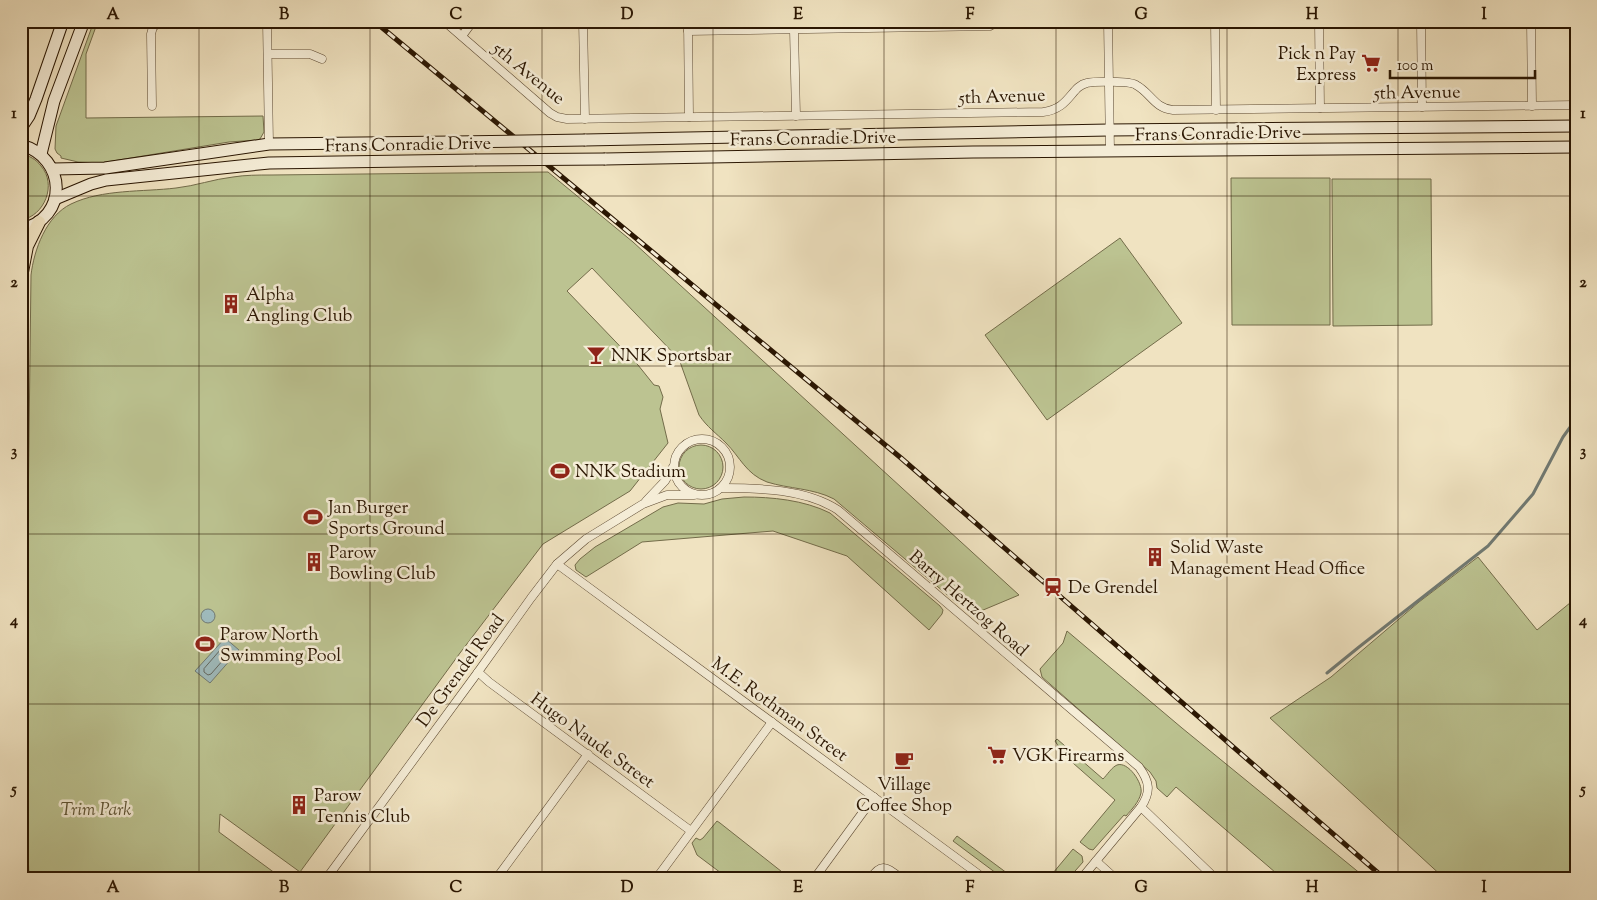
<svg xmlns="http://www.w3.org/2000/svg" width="1597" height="900" font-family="'Sorts Mill Goudy',serif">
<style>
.green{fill:#bcc391;stroke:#736c4a}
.water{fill:#9fbbbd;stroke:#707972}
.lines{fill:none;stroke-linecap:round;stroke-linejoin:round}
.shore{stroke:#646860;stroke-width:1}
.stream{stroke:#707972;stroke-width:3}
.street-casing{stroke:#5c4932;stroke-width:9}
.secondary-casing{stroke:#2a1602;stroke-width:13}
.primary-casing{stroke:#2a1602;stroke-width:14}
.street{stroke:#f5edd7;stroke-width:8}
.secondary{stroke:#f5edd7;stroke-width:11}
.primary{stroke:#f0e3c1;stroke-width:12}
.rail-casing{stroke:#2a1602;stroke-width:5}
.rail{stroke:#f5edd7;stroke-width:3;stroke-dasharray:9;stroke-linecap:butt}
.secondary-bridge-casing{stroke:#2a1602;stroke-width:13;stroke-linecap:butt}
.secondary-bridge{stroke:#f5edd7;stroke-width:11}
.grid{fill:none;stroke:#2a1602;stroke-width:1;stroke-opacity:0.55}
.labels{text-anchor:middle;stroke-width:5;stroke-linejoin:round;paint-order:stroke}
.poi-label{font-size:18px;fill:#2a1602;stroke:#f5edd7;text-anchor:start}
.street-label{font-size:18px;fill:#2a1602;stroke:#f5edd7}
.park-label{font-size:18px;font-style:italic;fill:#5d5334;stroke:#f5edd7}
.neatline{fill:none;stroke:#2a1602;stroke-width:2}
.grid-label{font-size:16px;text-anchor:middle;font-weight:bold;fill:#2a1602}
</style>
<rect width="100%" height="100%" fill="#f0e3c1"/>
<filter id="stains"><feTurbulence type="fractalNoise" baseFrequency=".004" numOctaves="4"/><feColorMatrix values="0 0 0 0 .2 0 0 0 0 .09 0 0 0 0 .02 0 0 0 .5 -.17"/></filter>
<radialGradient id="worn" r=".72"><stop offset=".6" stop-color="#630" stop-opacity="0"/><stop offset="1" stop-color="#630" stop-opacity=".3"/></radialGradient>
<g class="green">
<polygon points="94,21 98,21 86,54 86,118 263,116 264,132 260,139 257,140 229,142 100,163 78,162 61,158 61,156 57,153 55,149 56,126"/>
<path d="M 21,153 C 29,156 36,159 41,166 C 57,184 45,216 21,220 Z"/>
<path d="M 548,172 L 633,242 L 1019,595 L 976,613 L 961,601 L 957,603 L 834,499 C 813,488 789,489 767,482 C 746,474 740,457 726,443 C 716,433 707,427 699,415 L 679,359 L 592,268 L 567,291 L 638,365 L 654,385 L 659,386 L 663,397 L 660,409 L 668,443 L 630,491 L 543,544 L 460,653 L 300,872 L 220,814 L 219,832 L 283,879 L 29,879 L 25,763 L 31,275 C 34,250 46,216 71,204 C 102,189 143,192 176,188 C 195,186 214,179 233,177 C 245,175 258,175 271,175 Z"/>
<polygon points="1231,178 1330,178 1330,325 1232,325"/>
<polygon points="1332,179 1431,179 1432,325 1333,326"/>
<polygon points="1120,238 1182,323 1047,420 985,335"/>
<circle cx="701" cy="467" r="22"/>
<path d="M 744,497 C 772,497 804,500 830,513 L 940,606 L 943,610 L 942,614 L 929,630 L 847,556 L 773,531 L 642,542 L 586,577 L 576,570 L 575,565 L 580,559 L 595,547 L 663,507 L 678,503 L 704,504 L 722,499 Z"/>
<polygon points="1478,557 1537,630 1576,598 1576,879 1445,879 1270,718 1331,677 1419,602"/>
<polygon points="1067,631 1182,728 1367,879 1283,879 1176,787 1167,797 1157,788 1156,781 1150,772 1042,677 1040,669 1063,643"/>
<path d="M 1057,739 L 1103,779 C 1107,775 1112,767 1117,765 C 1128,761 1143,783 1141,793 C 1139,802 1132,809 1126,816 L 1124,815 L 1093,850 L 1089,849 L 1080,842 L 1115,800 L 1065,756 L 1055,741 Z"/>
<polygon points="717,821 720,823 791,879 729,879 697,855 692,843 696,838 700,840 703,838"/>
<polygon points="957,836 1015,879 1004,879 953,841"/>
<polygon points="1073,849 1082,856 1083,862 1068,879 1048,879"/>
</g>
<g class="water">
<circle cx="208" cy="616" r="7"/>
<polygon points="225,638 239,650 210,683 195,671"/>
</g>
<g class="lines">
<polygon class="shore" points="224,646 227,646 230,649 230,652 211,674 208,675 204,672 204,669"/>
<polyline class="stream" points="1327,673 1359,647 1488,546 1533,494 1563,437 1576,419"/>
<g class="street-casing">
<g id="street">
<polyline points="267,21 269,144"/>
<path d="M 444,21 L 550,113 L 557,117 L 567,119 L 1043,112 C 1070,109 1071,86 1087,83 C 1094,81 1131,81 1136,85 C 1151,93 1154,108 1173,110 L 1576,105"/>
<polyline points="583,21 585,119"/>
<polyline points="688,21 689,117"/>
<polyline points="1108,21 1110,151"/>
<polyline points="1215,21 1216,110"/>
<polyline points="1319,21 1320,108"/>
<polyline points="1421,21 1422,107"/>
<polyline points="1531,21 1532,106"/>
<polyline points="794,30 796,116"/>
<polyline points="688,31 990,26 999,21"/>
<polyline points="462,36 473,21"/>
<polyline points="268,54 310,54 322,59"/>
<polyline points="152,106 151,34 153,27 160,22 228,21"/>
<circle cx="702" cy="467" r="28"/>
<path d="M 722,488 C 759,488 806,489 838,510 L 1139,767 C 1150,782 1151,792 1141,807 L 1081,879"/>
<polyline points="646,501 665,481 673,467"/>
<polyline points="557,564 985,879"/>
<polyline points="478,672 489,682 691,831"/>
<polyline points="1141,807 1216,879"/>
<polyline points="1096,861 1116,879"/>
<polyline points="326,879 478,672 531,598 557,564 586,539 643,504 667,495 694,495"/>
<polyline points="496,879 588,754"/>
<polyline points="656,879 772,722"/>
<polyline points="814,879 874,797"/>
<path d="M 870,879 C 882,861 887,868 902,879"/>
</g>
</g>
<g class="secondary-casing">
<g id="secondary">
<polyline points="21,128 29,116 36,99 63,21"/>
<polyline points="585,140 1109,130 1576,126"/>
<path d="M 21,145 C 67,157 69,219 21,229"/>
<polyline points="41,154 54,101 84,21"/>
<polyline points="605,159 973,152 1576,147"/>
<polyline points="53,169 105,168 269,144 453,142"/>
<polyline points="55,199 91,184 106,180 269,163 475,160"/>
</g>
</g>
<g class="primary-casing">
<polyline id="primary" points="21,331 22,272 27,246 39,222"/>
</g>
<use href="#street" class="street"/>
<use href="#secondary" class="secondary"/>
<use href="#primary" class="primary"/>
<g class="rail-casing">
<polyline id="rail" points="374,21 901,458 1385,879"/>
</g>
<use href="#rail" class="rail"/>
<g class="secondary-bridge-casing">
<g id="secondary-bridge">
<polyline points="453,142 585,140"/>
<polyline points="475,160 605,159"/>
</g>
</g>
<use href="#secondary-bridge" class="secondary-bridge"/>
</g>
<path class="grid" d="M 199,21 L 199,879M 370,21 L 370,879M 542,21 L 542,879M 713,21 L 713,879M 884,21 L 884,879M 1056,21 L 1056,879M 1227,21 L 1227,879M 1398,21 L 1398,879M 21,196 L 1576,196M 21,366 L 1576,366M 21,534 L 1576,534M 21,704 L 1576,704"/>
<defs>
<g id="supermarket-bare" transform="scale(1.5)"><path d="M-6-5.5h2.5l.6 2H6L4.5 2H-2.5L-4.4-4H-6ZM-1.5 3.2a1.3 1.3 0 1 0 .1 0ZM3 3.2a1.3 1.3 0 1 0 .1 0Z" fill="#8f2418" stroke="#f5edd7" stroke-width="2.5" paint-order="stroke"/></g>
<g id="building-bare" transform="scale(1.5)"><path d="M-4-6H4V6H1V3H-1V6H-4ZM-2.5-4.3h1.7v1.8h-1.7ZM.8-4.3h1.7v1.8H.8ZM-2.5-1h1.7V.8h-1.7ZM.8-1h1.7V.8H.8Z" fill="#8f2418" stroke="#f5edd7" stroke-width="2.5" paint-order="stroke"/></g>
<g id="bar-bare" transform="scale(1.5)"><path d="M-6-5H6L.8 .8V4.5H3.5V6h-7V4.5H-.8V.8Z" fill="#8f2418" stroke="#f5edd7" stroke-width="2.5" paint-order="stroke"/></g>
<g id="stadium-bare" transform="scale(1.5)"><path d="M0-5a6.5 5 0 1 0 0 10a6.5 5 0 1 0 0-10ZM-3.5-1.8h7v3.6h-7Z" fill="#8f2418" stroke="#f5edd7" stroke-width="2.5" paint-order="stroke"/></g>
<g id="station-bare" transform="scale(1.5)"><path d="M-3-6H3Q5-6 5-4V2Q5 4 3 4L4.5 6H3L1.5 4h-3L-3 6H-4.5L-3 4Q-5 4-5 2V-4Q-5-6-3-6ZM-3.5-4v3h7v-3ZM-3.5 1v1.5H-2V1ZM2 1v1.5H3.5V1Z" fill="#8f2418" stroke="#f5edd7" stroke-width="2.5" paint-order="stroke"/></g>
<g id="cafe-bare" transform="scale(1.5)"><path d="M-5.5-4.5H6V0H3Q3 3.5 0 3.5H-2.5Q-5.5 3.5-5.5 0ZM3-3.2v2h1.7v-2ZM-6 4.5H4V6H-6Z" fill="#8f2418" stroke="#f5edd7" stroke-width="2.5" paint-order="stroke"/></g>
</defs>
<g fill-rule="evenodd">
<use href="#supermarket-bare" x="1371" y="63"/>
<use href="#building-bare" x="231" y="304"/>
<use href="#bar-bare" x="596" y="355"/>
<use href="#stadium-bare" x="560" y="471"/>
<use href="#stadium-bare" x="313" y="517"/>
<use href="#building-bare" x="1155" y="557"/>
<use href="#building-bare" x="314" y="562"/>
<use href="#station-bare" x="1053" y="587"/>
<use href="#stadium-bare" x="205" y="644"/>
<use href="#supermarket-bare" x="997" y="755"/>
<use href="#cafe-bare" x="904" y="760"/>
<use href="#building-bare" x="299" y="805"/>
</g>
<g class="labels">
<g class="poi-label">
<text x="1356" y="59" text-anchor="end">Pick n Pay<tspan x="1356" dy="21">Express</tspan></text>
<text x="246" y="300">Alpha<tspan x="246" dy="21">Angling Club</tspan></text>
<text x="611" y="361">NNK Sportsbar</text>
<text x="575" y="477">NNK Stadium</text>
<text x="328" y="513">Jan Burger<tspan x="328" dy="21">Sports Ground</tspan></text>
<text x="1170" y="553">Solid Waste<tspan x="1170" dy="21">Management Head Office</tspan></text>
<text x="329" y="558">Parow<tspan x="329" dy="21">Bowling Club</tspan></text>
<text x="1068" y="593">De Grendel</text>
<text x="220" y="640">Parow North<tspan x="220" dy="21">Swimming Pool</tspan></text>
<text x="1012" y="761">VGK Firearms</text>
<text x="904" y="790" text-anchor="middle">Village<tspan x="904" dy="21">Coffee Shop</tspan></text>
<text x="314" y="801">Parow<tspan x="314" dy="21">Tennis Club</tspan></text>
</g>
<g class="street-label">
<text transform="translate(529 73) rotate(39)" y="6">5th Avenue</text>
<text transform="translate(1417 92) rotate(-1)" y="6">5th Avenue</text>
<text transform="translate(1002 96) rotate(-2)" y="6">5th Avenue</text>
<text transform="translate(1218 133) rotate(-1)" y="6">Frans Conradie Drive</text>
<text transform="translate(813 138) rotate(-1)" y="6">Frans Conradie Drive</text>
<text transform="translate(408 144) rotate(-1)" y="6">Frans Conradie Drive</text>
<text transform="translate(969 603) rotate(41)" y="6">Barry Hertzog Road</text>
<text transform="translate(460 670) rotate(-54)" y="6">De Grendel Road</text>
<text transform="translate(780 709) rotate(36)" y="6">M.E. Rothman Street</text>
<text transform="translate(593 740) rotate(36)" y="6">Hugo Naude Street</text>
</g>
<g class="park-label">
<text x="96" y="815">Trim Park</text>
</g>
</g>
<rect width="1597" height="900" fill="none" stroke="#f0e3c1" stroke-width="55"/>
<path d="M1390 70v8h145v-8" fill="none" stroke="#2a1602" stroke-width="2.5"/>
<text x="1397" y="70" font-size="15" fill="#2a1602" stroke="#f5edd7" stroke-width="4" paint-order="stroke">100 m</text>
<rect x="28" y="28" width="1542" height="844" class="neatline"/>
<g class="grid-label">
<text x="113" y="19">A</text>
<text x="284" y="19">B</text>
<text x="456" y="19">C</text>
<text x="627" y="19">D</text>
<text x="798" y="19">E</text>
<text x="970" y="19">F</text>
<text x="1141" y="19">G</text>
<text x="1312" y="19">H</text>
<text x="1484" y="19">I</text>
<text x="14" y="118">1</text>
<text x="1583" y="118">1</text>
<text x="14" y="287">2</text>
<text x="1583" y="287">2</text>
<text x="14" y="456">3</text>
<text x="1583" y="456">3</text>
<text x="14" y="625">4</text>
<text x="1583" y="625">4</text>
<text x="14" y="794">5</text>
<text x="1583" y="794">5</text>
<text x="113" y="892">A</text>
<text x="284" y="892">B</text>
<text x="456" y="892">C</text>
<text x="627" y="892">D</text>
<text x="798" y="892">E</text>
<text x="970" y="892">F</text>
<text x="1141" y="892">G</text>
<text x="1312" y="892">H</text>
<text x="1484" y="892">I</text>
</g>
<rect width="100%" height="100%" filter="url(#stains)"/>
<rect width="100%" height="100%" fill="url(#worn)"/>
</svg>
